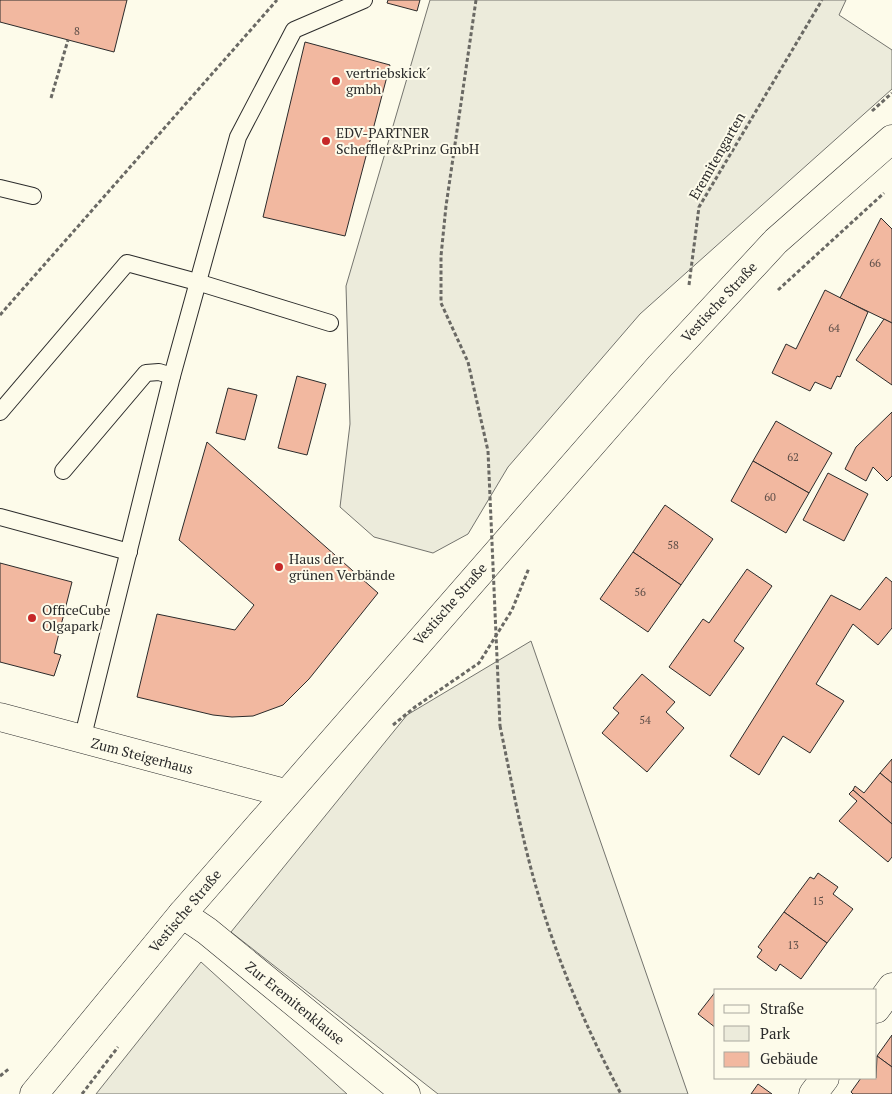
<svg xmlns="http://www.w3.org/2000/svg" width="892" height="1094" font-family="'PT Serif',serif">
<style>
.green{fill:#ecebdb;stroke:#74746e}
.building{fill:#f2b8a0;stroke:#2b2b2b}
.lines{fill:none;stroke-linecap:round;stroke-linejoin:round}
.lane-casing{stroke:#2b2b2b;stroke-width:18}
.street-casing{stroke:#2b2b2b;stroke-width:29}
.secondary-casing{stroke:#2b2b2b;stroke-width:29}
.path{stroke:#6a6964;stroke-width:3;stroke-dasharray:4 2.5;stroke-linecap:butt}
.lane{stroke:#fdfbea;stroke-width:16}
.street{stroke:#fdfbea;stroke-width:28}
.secondary{stroke:#fdfbea;stroke-width:28}
.path-bridge{stroke:#6a6964;stroke-width:3;stroke-dasharray:4 2.5;stroke-linecap:butt}
.poi-dot{fill:#c62828;stroke:#fdfbea;stroke-width:2}
.labels{text-anchor:middle;stroke-width:4;stroke-linejoin:round;paint-order:stroke}
.number-label{font-size:11px;fill:#5d4e48}
.poi-label{font-size:14px;fill:#2b2b2b;stroke:#fdfbea;text-anchor:start}
.street-label{font-size:14px;fill:#2b2b2b;stroke:#fdfbea}
</style>
<rect width="100%" height="100%" fill="#fdfbea"/>
<g class="green">
<polygon points="430,0 846,0 839,15 892,50 892,89 640,314 508,467 468,534 433,553 374,537 340,507 350,424 346,286"/>
<polygon points="531,641 688,1094 438,1094 231,932 407,715"/>
<polygon points="201,962 347,1094 96,1094"/>
</g>
<g class="building">
<polygon points="0,0 127,0 114,52 0,22"/>
<polygon points="388,0 420,0 417,11 387,3"/>
<polygon points="305,42 390,65 345,236 263,217"/>
<polygon points="881,218 892,229 892,323 840,298"/>
<polygon points="825,290 868,312 840,377 837,376 831,389 815,382 810,391 772,373 786,344 796,349"/>
<polygon points="884,319 892,323 892,385 856,360"/>
<polygon points="297,376 326,384 307,455 278,448"/>
<polygon points="228,388 257,395 245,440 216,433"/>
<polygon points="892,412 892,476 887,481 873,467 866,481 845,469 856,447"/>
<polygon points="776,421 832,453 809,493 753,461"/>
<polygon points="207,442 378,593 309,679 283,705 253,716 232,717 213,715 137,697 157,614 235,630 254,605 179,540"/>
<polygon points="753,461 809,493 786,533 731,501"/>
<polygon points="828,473 868,494 844,541 803,520"/>
<polygon points="665,505 713,539 681,585 633,552"/>
<polygon points="633,552 681,585 648,632 600,599"/>
<polygon points="0,563 72,582 54,653 61,655 54,676 0,662"/>
<polygon points="747,569 772,586 734,641 744,648 710,696 669,667 703,619 709,623"/>
<polygon points="886,577 892,582 892,628 878,645 853,624 816,684 844,701 810,753 783,736 759,775 730,756 831,595 860,610"/>
<polygon points="642,674 675,702 666,712 684,728 647,772 602,733 619,713 613,708"/>
<polygon points="892,759 892,783 880,773"/>
<polygon points="880,773 892,783 892,824 853,790 855,786 864,793"/>
<polygon points="853,790 892,824 892,857 888,862 839,821 857,801 849,794"/>
<polygon points="818,873 838,887 833,894 853,909 827,943 784,912 810,877 814,879"/>
<polygon points="784,912 827,943 801,979 780,964 776,971 757,957 762,950 758,947"/>
<polygon points="716,991 716,1028 698,1014"/>
<polygon points="892,1035 892,1067 877,1056"/>
<polygon points="877,1056 892,1067 892,1094 853,1094 851,1092 861,1078 876,1078"/>
<polygon points="758,1084 772,1094 751,1094"/>
</g>
<g class="lines">
<g class="lane-casing">
<g id="lane">
<polyline points="0,188 33,196"/>
<polyline points="0,412 127,263 197,282 330,323"/>
<polyline points="63,471 146,373 159,372 172,376"/>
<polyline points="0,517 129,552"/>
<polyline points="82,740 172,376 238,137 294,30 364,0"/>
</g>
</g>
<g class="street-casing">
<g id="street">
<polyline points="0,717 285,793"/>
<polyline points="182,914 207,931 406,1094"/>
<polyline points="876,1009 892,987"/>
<polyline points="813,1094 825,1078"/>
</g>
</g>
<g class="secondary-casing">
<polyline id="secondary" points="34,1094 182,914 660,366 776,241 892,139"/>
</g>
<g class="path">
<polyline points="476,0 446,206 441,256 441,303 468,362 488,451"/>
<polyline points="51,98 68,40"/>
<polyline points="872,111 892,93"/>
<polyline points="689,285 699,207 822,0"/>
<polyline points="778,290 884,193"/>
<polyline points="0,315 277,0"/>
<polyline points="393,725 415,707 479,663 512,610 529,568"/>
<path d="M 500,726 C 512,783 522,841 539,897 C 559,965 588,1032 621,1094"/>
<polyline points="0,1076 10,1068"/>
<polyline points="82,1094 118,1047"/>
</g>
<use href="#lane" class="lane"/>
<use href="#street" class="street"/>
<use href="#secondary" class="secondary"/>
<polyline class="path-bridge" points="488,451 500,726"/>
</g>
<g class="poi-dot">
<circle cx="336" cy="81" r="5"/>
<circle cx="326" cy="141" r="5"/>
<circle cx="279" cy="567" r="5"/>
<circle cx="32" cy="618" r="5"/>
</g>
<g class="labels">
<g class="number-label">
<text x="77" y="35">8</text>
<text x="875" y="267">66</text>
<text x="834" y="332">64</text>
<text x="793" y="461">62</text>
<text x="770" y="501">60</text>
<text x="673" y="549">58</text>
<text x="640" y="596">56</text>
<text x="645" y="724">54</text>
<text x="818" y="905">15</text>
<text x="793" y="949">13</text>
</g>
<g class="poi-label">
<text x="346" y="78">vertriebskick´<tspan x="346" dy="16">gmbh</tspan></text>
<text x="336" y="138">EDV-PARTNER<tspan x="336" dy="16">Scheffler&amp;Prinz GmbH</tspan></text>
<text x="289" y="564">Haus der<tspan x="289" dy="16">grünen Verbände</tspan></text>
<text x="42" y="615">OfficeCube<tspan x="42" dy="16">Olgapark</tspan></text>
</g>
<g class="street-label">
<text transform="translate(717 156) rotate(-60)" y="5">Eremitengarten</text>
<text transform="translate(719 302) rotate(-47)" y="5">Vestische Straße</text>
<text transform="translate(450 604) rotate(-49)" y="5">Vestische Straße</text>
<text transform="translate(142 756) rotate(15)" y="5">Zum Steigerhaus</text>
<text transform="translate(185 911) rotate(-50)" y="5">Vestische Straße</text>
<text transform="translate(295 1003) rotate(39)" y="5">Zur Eremitenklause</text>
</g>
</g>
<rect x="714" y="989" width="162" height="90" fill="#fdfbea" stroke="#a9a89e"/>
<rect x="724" y="1005" width="25" height="8" fill="#fdfbea" stroke="#a9a89e"/>
<text x="760" y="1014" font-size="15" fill="#2b2b2b">Straße</text>
<rect x="724" y="1026" width="25" height="15" fill="#ecebdb" stroke="#a9a89e"/>
<text x="760" y="1039" font-size="15" fill="#2b2b2b">Park</text>
<rect x="724" y="1052" width="25" height="15" fill="#f2b8a0" stroke="#a9a89e"/>
<text x="760" y="1064" font-size="15" fill="#2b2b2b">Gebäude</text>
</svg>
